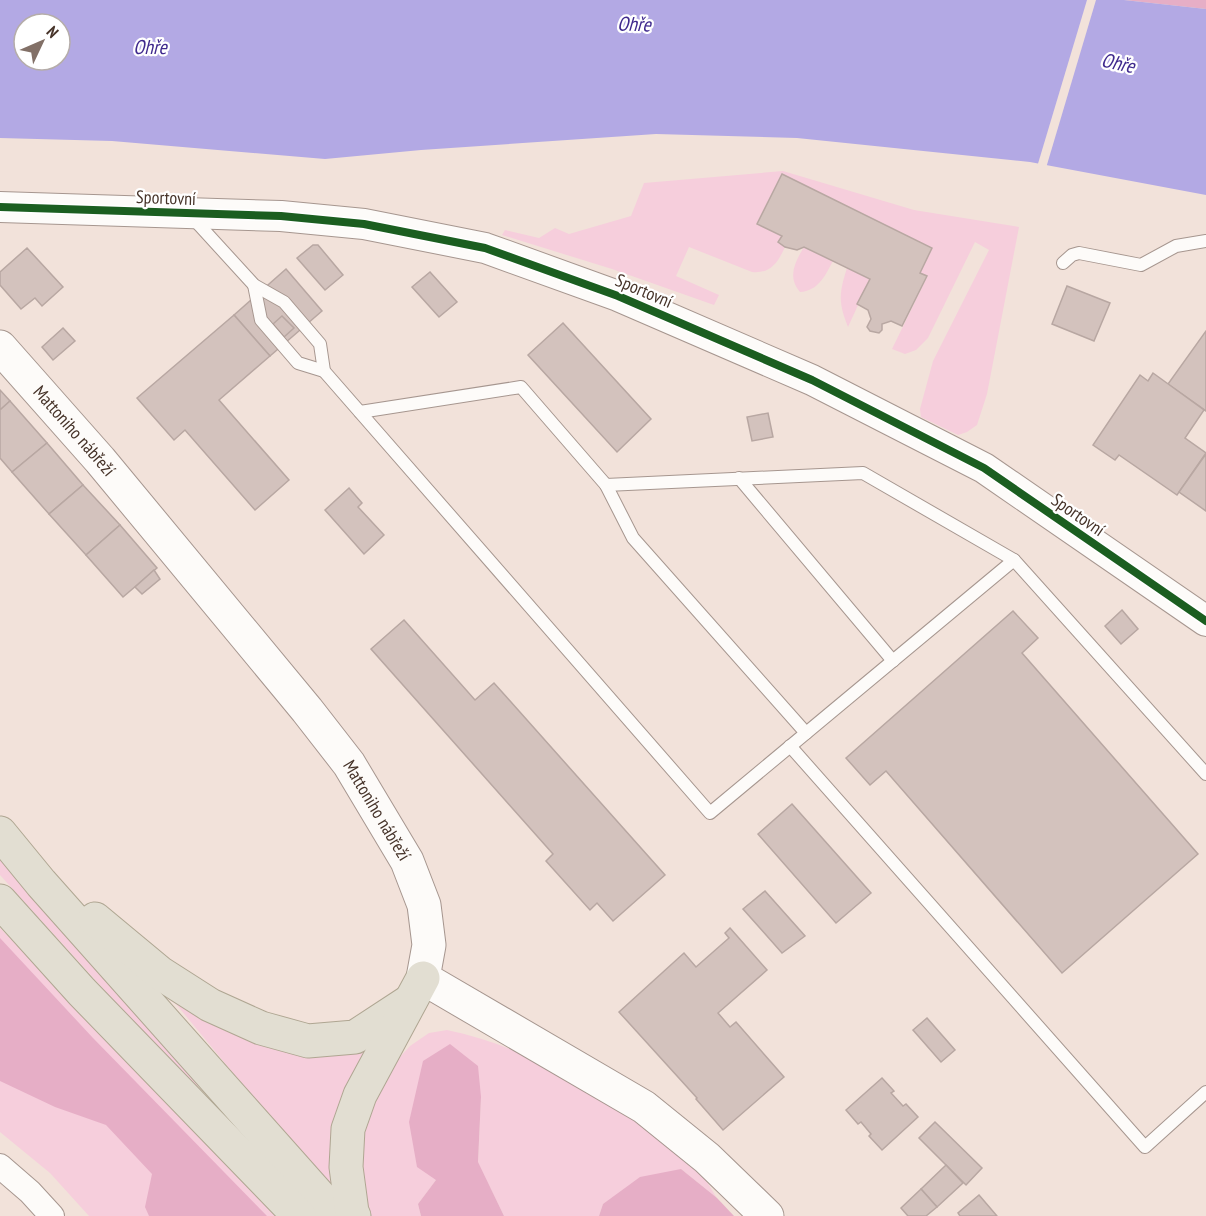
<svg xmlns="http://www.w3.org/2000/svg" width="1206" height="1216" font-family="'PT Sans Narrow',sans-serif">
<style>
.green{fill:#f6cedc}
.forest{fill:#e6aec6}
.water{fill:#b3a9e4;fill-rule:evenodd}
.pier{fill:#f2e2da}
.building{fill:#d3c2bd;stroke:#b8a7a2;stroke-width:1.5}
.lines{fill:none;stroke-linecap:round;stroke-linejoin:round}
.service-casing{stroke:#a6968f;stroke-width:14}
.minor-casing{stroke:#a6968f;stroke-width:26}
.tertiary-casing{stroke:#a6968f;stroke-width:32}
.secondary-casing{stroke:#a6968f;stroke-width:35}
.trunk-casing{stroke:#afa692;stroke-width:35}
.service{stroke:#fdfbf9;stroke-width:12}
.minor{stroke:#fdfbf9;stroke-width:24}
.tertiary{stroke:#fdfbf9;stroke-width:30}
.secondary{stroke:#fdfbf9;stroke-width:33}
.trunk{stroke:#e2ded2;stroke-width:33}
.cycleway-casing{stroke:#fff;stroke-width:11}
.cycleway{stroke:#1b5e20;stroke-width:8}
.labels{text-anchor:middle;stroke-width:4.5;stroke-linejoin:round;paint-order:stroke}
.street-label{font-size:18px;fill:#463329;stroke:#fff}
.water-label{font-size:20px;font-style:italic;fill:#3f298d;stroke:#fff}
</style>
<rect width="100%" height="100%" fill="#f2e2da"/>
<g class="green">
<path d="M 783,171 L 914,210 L 1019,227 L 987,394 L 977,425 L 967,432 L 958,435 L 921,417 L 920,409 L 933,361 L 989,250 L 975,242 L 928,338 L 916,350 L 905,354 L 892,349 L 927,277 L 920,273 L 932,248 L 782,174 L 757,224 L 782,236 L 778,242 L 785,247 C 778,262 771,274 752,272 L 689,247 L 676,276 L 719,295 L 714,305 L 612,269 L 502,235 L 505,230 L 539,238 L 555,228 L 569,234 L 631,216 L 644,183 Z"/>
<path d="M 804,247 L 833,261 C 825,276 818,291 800,292 C 787,277 795,262 804,247 Z"/>
<path d="M 847,268 L 870,279 L 848,327 C 838,302 839,293 847,268 Z"/>
<polygon points="0,859 198,1083 197,1092 0,875"/>
<polygon points="0,928 279,1216 89,1216 50,1173 0,1132"/>
<polygon points="178,1001 310,1057 333,1056 369,1045 336,1183 329,1189 176,1004"/>
<path d="M 447,1030 C 527,1047 593,1087 657,1137 C 670,1147 685,1156 696,1167 C 705,1176 710,1188 717,1198 L 681,1169 L 603,1204 L 599,1216 L 504,1216 L 478,1163 L 481,1097 L 436,1180 L 418,1204 L 421,1216 L 369,1216 L 361,1187 L 362,1130 L 390,1068 L 410,1046 L 429,1033 Z"/>
</g>
<g class="forest">
<polygon points="1124,0 1206,0 1206,9"/>
<polygon points="0,938 93,1038 267,1216 149,1216 145,1207 152,1174 106,1125 55,1107 0,1081"/>
<polygon points="450,1044 478,1066 481,1097 478,1162 504,1216 421,1216 418,1204 436,1180 417,1167 409,1122 423,1061"/>
<polygon points="681,1169 717,1198 734,1216 599,1216 603,1204 640,1177"/>
</g>
<path class="water" d="M 0,0 L 1124,0 L 1206,9 L 1206,195 L 1030,162 L 797,138 L 656,134 L 421,150 L 325,159 L 112,141 L 0,138 ZM 24,24 L 60,24 L 60,60 L 24,60 Z"/>
<polygon class="pier" points="1087,0 1096,0 1046,168 1037,167"/>
<g class="building">
<polygon points="782,174 932,248 920,273 927,276 902,326 891,321 882,324 882,330 879,333 870,331 867,327 871,319 868,310 857,304 870,279 804,247 797,250 785,247 778,242 782,236 757,224"/>
<polygon points="313,245 318,245 343,275 325,290 297,258"/>
<polygon points="27,248 63,287 42,306 35,298 21,309 0,285 0,272"/>
<polygon points="286,269 322,311 270,356 234,315"/>
<polygon points="430,272 457,302 439,317 412,287"/>
<polygon points="1067,286 1110,303 1094,341 1052,324"/>
<polygon points="234,315 270,356 219,400 289,480 255,510 185,430 174,440 137,398"/>
<polygon points="282,316 294,328 284,337 273,324"/>
<polygon points="563,323 651,419 617,452 528,355"/>
<polygon points="63,328 75,341 53,360 42,347"/>
<polygon points="1206,331 1206,411 1168,384"/>
<polygon points="1153,373 1204,410 1185,438 1206,453 1177,495 1119,455 1115,460 1093,445 1140,375 1148,381"/>
<polygon points="0,390 10,401 0,410"/>
<polygon points="10,401 47,443 12,472 0,458 0,410"/>
<polygon points="768,413 773,437 752,441 747,417"/>
<polygon points="47,443 83,485 49,514 12,472"/>
<polygon points="1206,454 1206,511 1179,492"/>
<polygon points="83,485 120,525 86,555 49,514"/>
<polygon points="349,488 362,503 358,507 384,535 364,554 325,510"/>
<polygon points="120,525 157,568 123,597 86,555"/>
<polygon points="154,570 160,579 142,594 135,587"/>
<polygon points="1122,610 1138,629 1121,644 1105,626"/>
<polygon points="1013,611 1038,638 1022,653 1198,854 1062,973 886,771 870,785 846,758"/>
<polygon points="404,620 475,700 494,683 665,875 613,921 597,903 590,910 546,861 553,854 371,649"/>
<polygon points="792,804 871,893 836,923 758,834"/>
<polygon points="765,891 805,936 782,953 743,909"/>
<polygon points="730,928 767,970 718,1013 730,1027 736,1022 784,1077 723,1130 696,1099 697,1098 619,1012 684,953 696,967 729,938 725,933"/>
<polygon points="927,1018 955,1050 941,1062 913,1030"/>
<polygon points="882,1078 894,1091 891,1093 903,1106 906,1104 918,1117 882,1150 869,1136 871,1134 861,1122 858,1124 846,1110"/>
<polygon points="935,1122 982,1168 966,1185 919,1138"/>
<polygon points="946,1165 963,1183 937,1207 921,1189"/>
<polygon points="921,1189 937,1207 926,1216 908,1216 901,1208"/>
<polygon points="979,1195 997,1216 960,1216 958,1213"/>
</g>
<g class="lines">
<g class="service-casing">
<g id="service">
<polyline points="191,216 254,285 284,302 320,344 324,371 710,813 1014,560 1206,774"/>
<polyline points="1063,263 1072,255 1079,253 1141,265 1176,246 1206,241"/>
<polyline points="254,285 261,320 298,363 324,371"/>
<polyline points="360,412 521,387 606,485 863,473 1014,560"/>
<polyline points="739,478 893,661"/>
<polyline points="606,485 633,538 806,733"/>
<polyline points="790,746 1145,1147 1206,1092"/>
</g>
</g>
<g class="minor-casing">
<polyline id="minor" points="0,1166 30,1192 52,1216"/>
</g>
<g class="tertiary-casing">
<polyline id="tertiary" points="0,207 281,216 364,224 485,248 618,296 812,380 984,468 1206,621"/>
</g>
<g class="secondary-casing">
<g id="secondary">
<path id="s1" d="M 0,347 L 100,460 L 307,710 L 349,764 L 407,861 L 424,905 L 429,945 L 423,978 L 644,1107 L 707,1158 L 767,1216"/>
</g>
</g>
<g class="trunk-casing">
<g id="trunk">
<polyline points="0,833 41,883 337,1216"/>
<polyline points="0,901 82,992 299,1216"/>
<polyline points="95,919 160,973 210,1005 261,1028 308,1041 355,1037 410,1001"/>
<polyline points="354,1216 352,1212 346,1167 348,1129 360,1095 423,978"/>
</g>
</g>
<use href="#service" class="service"/>
<use href="#minor" class="minor"/>
<use href="#tertiary" class="tertiary"/>
<use href="#secondary" class="secondary"/>
<use href="#trunk" class="trunk"/>
<g class="cycleway-casing">
<polyline id="cycleway" points="0,207 281,216 364,224 485,248 618,296 812,380 984,468 1206,621"/>
</g>
<use href="#cycleway" class="cycleway"/>
</g>
<g class="labels">
<g class="street-label">
<text transform="translate(166 198) rotate(2)" y="6">Sportovní</text>
<text transform="translate(644 291) rotate(23)" y="6">Sportovní</text>
<text dy="6" stroke="none"><textPath href="#s1" startOffset="112">Mattoniho nábřeží</textPath></text>
<text transform="translate(1078 515) rotate(35)" y="6">Sportovní</text>
<text dy="6" stroke="none"><textPath href="#s1" startOffset="598">Mattoniho nábřeží</textPath></text>
</g>
<g class="water-label">
<text transform="translate(634 24) rotate(2)" y="7">Ohře</text>
<text x="150" y="54">Ohře</text>
<text transform="translate(1118 63) rotate(12)" y="7">Ohře</text>
</g>
</g>
<g transform="translate(42 42) rotate(46)"><circle r="28" fill="#ffffff" stroke="#b5ada9" stroke-width="1.5"/>
<path d="M0-4.5L10 22L0 15L-10 22Z" fill="#827067"/>
<text y="-9" font-size="16" font-weight="bold" text-anchor="middle" fill="#463329">N</text>
</g>
</svg>
